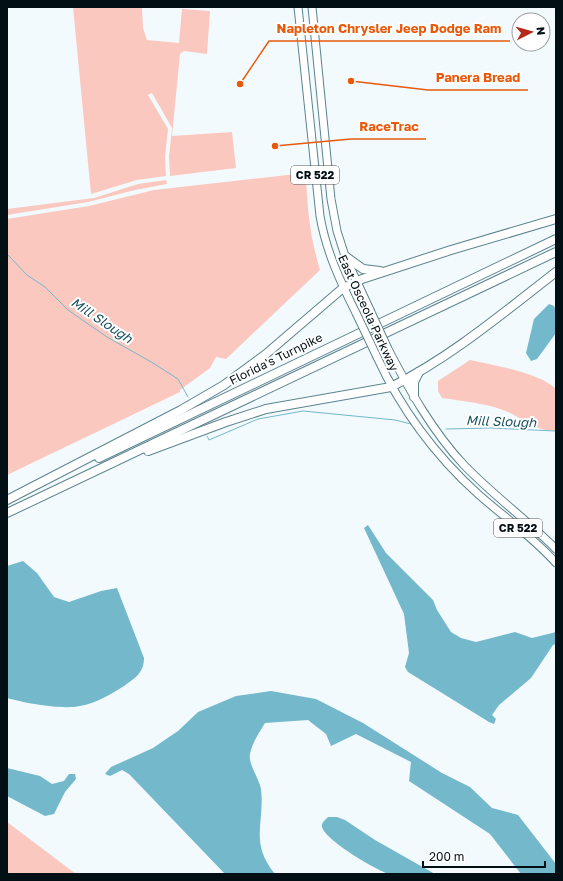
<svg xmlns="http://www.w3.org/2000/svg" width="563" height="881" font-family="'Golos Text',sans-serif">
<style>
.green{fill:#fbc8c0}
.water{fill:#74b8cc}
.lines{fill:none;stroke-linecap:round;stroke-linejoin:round}
.stream{stroke:#74b8cc;stroke-width:1}
.primary-casing{stroke:#5c8490;stroke-width:9}
.motorway-casing{stroke:#5c8490;stroke-width:10}
.primary{stroke:#fff;stroke-width:7}
.motorway{stroke:#fff;stroke-width:8}
.primary-bridge-casing{stroke:#5c8490;stroke-width:9;stroke-linecap:butt}
.primary-bridge{stroke:#fff;stroke-width:7}
.labels{text-anchor:middle;stroke-width:4;stroke-linejoin:round;paint-order:stroke}
.shield{fill:#fff;stroke:#4e575a;stroke-width:1}
.shield-label{font-size:11px;font-weight:bold;fill:#020f14}
.street-label{font-size:12px;fill:#020f14;stroke:#fff}
.water-label{font-size:13px;font-style:italic;fill:#17515f;stroke:#fff}
.leader{fill:none;stroke:#e8590c;stroke-width:1.5}
.callout-dot{fill:#e8590c;stroke:#fff;stroke-width:1.5}
.callout-label{font-size:13px;text-anchor:middle;font-weight:bold;fill:#e8590c;stroke:#fff;stroke-width:4;stroke-linejoin:round;paint-order:stroke}
</style>
<rect width="100%" height="100%" fill="#f2fafd"/>
<g class="green">
<polygon points="73,7 142,7 143,28 147,40 179,43 182,9 210,11 207,54 184,51 180,54 172,136 232,132 236,168 170,176 169,157 172,128 152,93 148,95 168,129 165,157 166,176 137,180 91,194"/>
<path d="M 306,173 C 307,208 310,237 320,270 L 226,359 L 216,357 L 210,368 L 180,390 L 180,392 L 7,475 L 7,219 L 89,206 L 154,190 Z"/>
<polygon points="166,180 167,184 135,190 88,202 7,215 7,209 94,198 138,184"/>
<path d="M 470,360 C 493,365 540,373 556,389 L 555,431 C 527,429 525,418 503,410 C 484,403 462,401 442,398 L 438,391 L 438,381 Z"/>
<polygon points="7,822 76,874 7,874"/>
</g>
<g class="water">
<polygon points="549,304 554,306 556,310 556,333 537,359 531,361 526,353 534,319"/>
<polygon points="368,525 386,553 433,600 437,610 451,632 461,638 476,642 515,632 532,638 556,632 556,644 553,645 531,678 499,705 492,715 496,719 494,724 489,722 408,672 405,667 409,653 404,614 364,528"/>
<path d="M 23,561 L 37,573 L 54,597 L 69,602 L 101,591 L 117,588 L 144,658 C 144,673 135,678 124,686 C 110,695 96,703 80,706 C 62,710 25,703 7,698 L 7,566 Z"/>
<path d="M 271,691 L 316,699 L 363,723 L 442,773 L 470,787 L 492,808 L 518,815 L 556,864 L 556,874 L 521,874 L 490,834 L 409,781 L 411,762 L 356,734 L 331,746 L 326,734 L 308,720 L 265,723 C 259,733 252,743 250,754 C 248,764 259,778 261,789 C 265,823 249,842 275,874 L 225,874 L 129,774 L 122,770 L 110,776 L 105,774 L 111,767 L 153,748 L 178,731 L 198,712 L 236,696 Z"/>
<polygon points="7,768 40,776 52,784 64,781 69,774 75,774 76,779 65,792 54,814 45,816 7,796"/>
<path d="M 328,817 L 337,817 L 345,820 L 375,840 L 435,874 C 424,874 398,877 389,874 C 376,870 325,840 322,827 C 321,823 325,820 328,817 Z"/>
</g>
<g class="lines">
<g class="stream">
<polyline points="7,254 27,275 45,287 68,310 107,337 153,363 178,379 188,397"/>
<polyline points="446,429 491,428 555,431"/>
<polyline points="207,436 209,440 258,419 303,411 395,420 411,424"/>
</g>
<g class="primary-casing">
<g id="primary">
<path d="M 298,7 L 320,216 C 326,251 340,281 356,313"/>
<polyline points="312,7 331,199 337,231 345,256 370,310"/>
<path d="M 388,349 C 409,389 432,431 464,465 C 493,495 527,520 556,549"/>
<path d="M 377,357 C 401,409 436,456 478,494 C 504,517 533,537 556,563"/>
</g>
</g>
<g class="motorway-casing">
<g id="motorway">
<polyline points="345,256 363,269 380,271"/>
<polyline points="414,397 414,382 419,372"/>
<path d="M 148,451 L 226,422 L 266,409 L 391,387 C 451,357 503,313 556,272"/>
<polyline points="99,458 556,239"/>
<polyline points="7,500 181,410 224,385 266,354 343,288 362,279 451,250 556,219"/>
<polyline points="7,513 556,252"/>
</g>
</g>
<use href="#primary" class="primary"/>
<use href="#motorway" class="motorway"/>
<g class="primary-bridge-casing">
<g id="primary-bridge">
<polyline points="370,310 388,349"/>
<polyline points="356,313 377,357"/>
</g>
</g>
<use href="#primary-bridge" class="primary-bridge"/>
</g>
<g class="labels">
<g class="shield">
<rect x="291" y="166" width="48" height="18" rx="3"/>
<rect x="494" y="519" width="48" height="18" rx="3"/>
</g>
<g class="shield-label">
<text x="315" y="179">CR 522</text>
<text x="518" y="532">CR 522</text>
</g>
<g class="street-label">
<text transform="translate(368 313) rotate(65)" y="4">East Osceola Parkway</text>
<text transform="translate(276 359) rotate(-26)" y="4">Florida's Turnpike</text>
</g>
<g class="water-label">
<text transform="translate(102 320) rotate(34)" y="5">Mill Slough</text>
<text transform="translate(501 421) rotate(2)" y="5">Mill Slough</text>
</g>
</g>
<path class="leader" d="M240 84L269 41H510M351 81L428 90H528M275 146L351 139H426"/>
<g class="callout-dot">
<circle cx="240" cy="84" r="4"/>
<circle cx="351" cy="81" r="4"/>
<circle cx="275" cy="146" r="4"/>
</g>
<g class="callout-label">
<text x="389" y="33">Napleton Chrysler Jeep Dodge Ram</text>
<text x="478" y="82">Panera Bread</text>
<text x="389" y="131">RaceTrac</text>
</g>
<rect width="563" height="881" fill="none" stroke="#020f14" stroke-width="16"/>
<g transform="translate(531 32) rotate(84)"><circle r="19" fill="#ffffff" stroke="#9a9fa1"/>
<path d="M0-3L7 15L0 10L-7 15Z" fill="#b6281b"/>
<text y="-6" font-size="11" font-weight="bold" text-anchor="middle" fill="#020f14">N</text>
</g>
<path d="M423 861v6h122v-6" fill="none" stroke="#020f14" stroke-width="2"/>
<text x="429" y="861" font-size="12" fill="#020f14" stroke="#ffffff" stroke-width="3" paint-order="stroke">200 m</text>
</svg>
